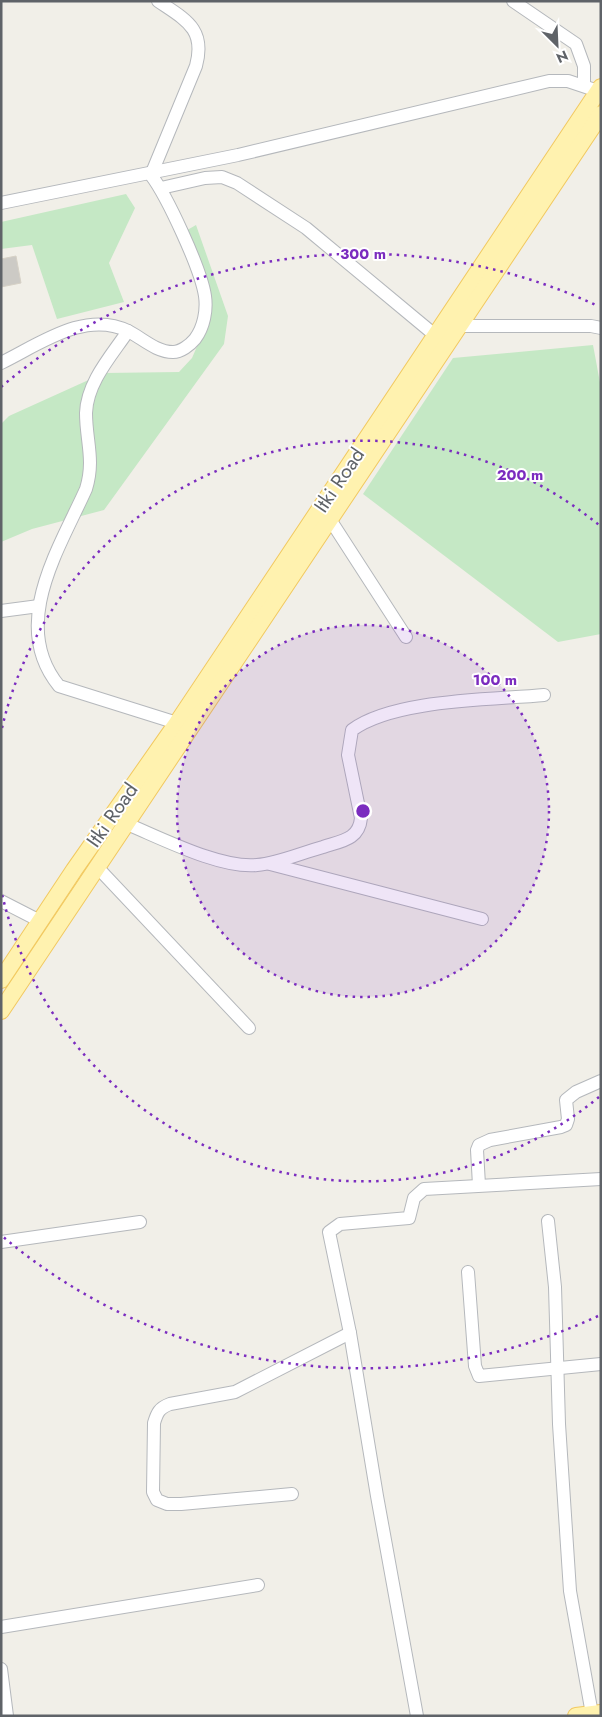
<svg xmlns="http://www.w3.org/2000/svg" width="602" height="1717" font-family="Jost,sans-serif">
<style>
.green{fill:#c5e8c5}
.building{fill:#cccac5;stroke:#d6d1c6}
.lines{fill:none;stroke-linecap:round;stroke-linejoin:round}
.minor-casing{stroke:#b5b8bc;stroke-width:14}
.major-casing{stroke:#f2c960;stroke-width:18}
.minor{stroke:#fff;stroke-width:12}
.major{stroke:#fff2af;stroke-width:16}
.ring{fill:none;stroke:#7b2cbf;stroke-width:2.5;stroke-dasharray:2.5 5}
.labels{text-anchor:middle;stroke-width:4;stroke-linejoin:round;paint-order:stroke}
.street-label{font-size:20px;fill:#5f6368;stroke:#fff}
.centre{fill:#7b2cbf;stroke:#fff;stroke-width:2.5}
.ring-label{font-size:15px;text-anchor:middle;font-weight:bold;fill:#7b2cbf;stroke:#fff;stroke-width:4;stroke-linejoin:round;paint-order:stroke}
</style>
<rect width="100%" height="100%" fill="#f1efe8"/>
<g class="green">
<polygon points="126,194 135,208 109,263 124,302 57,319 32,245 1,249 1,222"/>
<polygon points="196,225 228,316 224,344 104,510 32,529 1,542 1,424 9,416 104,373 179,372 192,358 208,321 182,233"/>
<polygon points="593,345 601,388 601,634 558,642 363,494 453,358"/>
</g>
<polygon class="building" points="16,256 21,283 1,287 1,259"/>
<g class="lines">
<g class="minor-casing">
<g id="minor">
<polyline points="513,1 576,44 584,66 584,84"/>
<polyline points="161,188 205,178 222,177 237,183 306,228 436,336"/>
<polyline points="1,203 238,155 549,81 568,81 601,92"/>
<polyline points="453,326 591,326 601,328"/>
<path d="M 128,331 C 112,355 87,382 86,413 C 86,441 95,460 86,489 C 59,549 9,625 59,686 L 177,723"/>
<path d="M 1,363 C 40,344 85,310 128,331 C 142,338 156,352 173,352 C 181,352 190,345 195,339 C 204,327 207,310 205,296 C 201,269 167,196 151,175 L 196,66 C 206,29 186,20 158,1"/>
<polyline points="331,521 406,637"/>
<polyline points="1,611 39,606"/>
<path d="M 127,824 C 161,838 221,869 257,865 C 279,863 301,853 323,847 C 341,841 359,840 361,818 L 348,755 L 352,730 C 394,699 492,700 544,695"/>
<polyline points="270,864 482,919"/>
<polyline points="99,869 249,1028"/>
<polyline points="1,901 40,921"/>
<polyline points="479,1185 477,1150 479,1145 490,1140 561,1127 566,1125 568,1119 566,1100 576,1092 601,1081"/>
<polyline points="548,1221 555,1287 559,1424 570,1591 592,1714"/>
<polyline points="1,1242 140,1222"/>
<polyline points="468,1272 475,1366 479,1376 601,1364"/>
<path d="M 292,1494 L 181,1504 L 167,1504 L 157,1500 L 153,1492 L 154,1423 C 157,1413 159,1408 170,1404 L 235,1392 L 350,1333"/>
<polyline points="1,1627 258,1585"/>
<polyline points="1,1669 7,1716"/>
<polyline points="417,1716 377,1496 350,1333 329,1232 340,1224 409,1218 414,1198 424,1189 601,1179"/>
</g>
</g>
<g class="major-casing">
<g id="major">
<polyline points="1,980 74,870 177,723 601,87"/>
<polyline points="1,1011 601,114"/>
<polyline points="576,1716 601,1713"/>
</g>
</g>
<use href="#minor" class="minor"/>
<use href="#major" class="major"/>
</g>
<circle cx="363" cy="811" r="186" fill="#7b2cbf" fill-opacity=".12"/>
<g class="ring">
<circle cx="363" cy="811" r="186"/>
<path d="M599 1097A371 371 0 0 1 2 894M2 728A371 371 0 0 1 599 525"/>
<path d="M598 1316A557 557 0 0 1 1 1235M1 387A557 557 0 0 1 598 306"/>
</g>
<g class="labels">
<g class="street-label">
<text transform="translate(339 480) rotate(-56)" y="7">Itki Road</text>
<text transform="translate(112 815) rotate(-55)" y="7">Itki Road</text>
</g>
</g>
<circle cx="363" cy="811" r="8" class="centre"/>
<g class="ring-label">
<text x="363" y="259">300 m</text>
<text x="520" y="480">200 m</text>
<text x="495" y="685">100 m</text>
</g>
<rect width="602" height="1717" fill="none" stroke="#5f6368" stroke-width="5"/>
<g transform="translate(557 45) rotate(156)" stroke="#ffffff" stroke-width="4" paint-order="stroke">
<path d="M0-4L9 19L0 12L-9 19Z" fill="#5f6368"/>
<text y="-8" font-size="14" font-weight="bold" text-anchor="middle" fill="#5f6368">N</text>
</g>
</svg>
